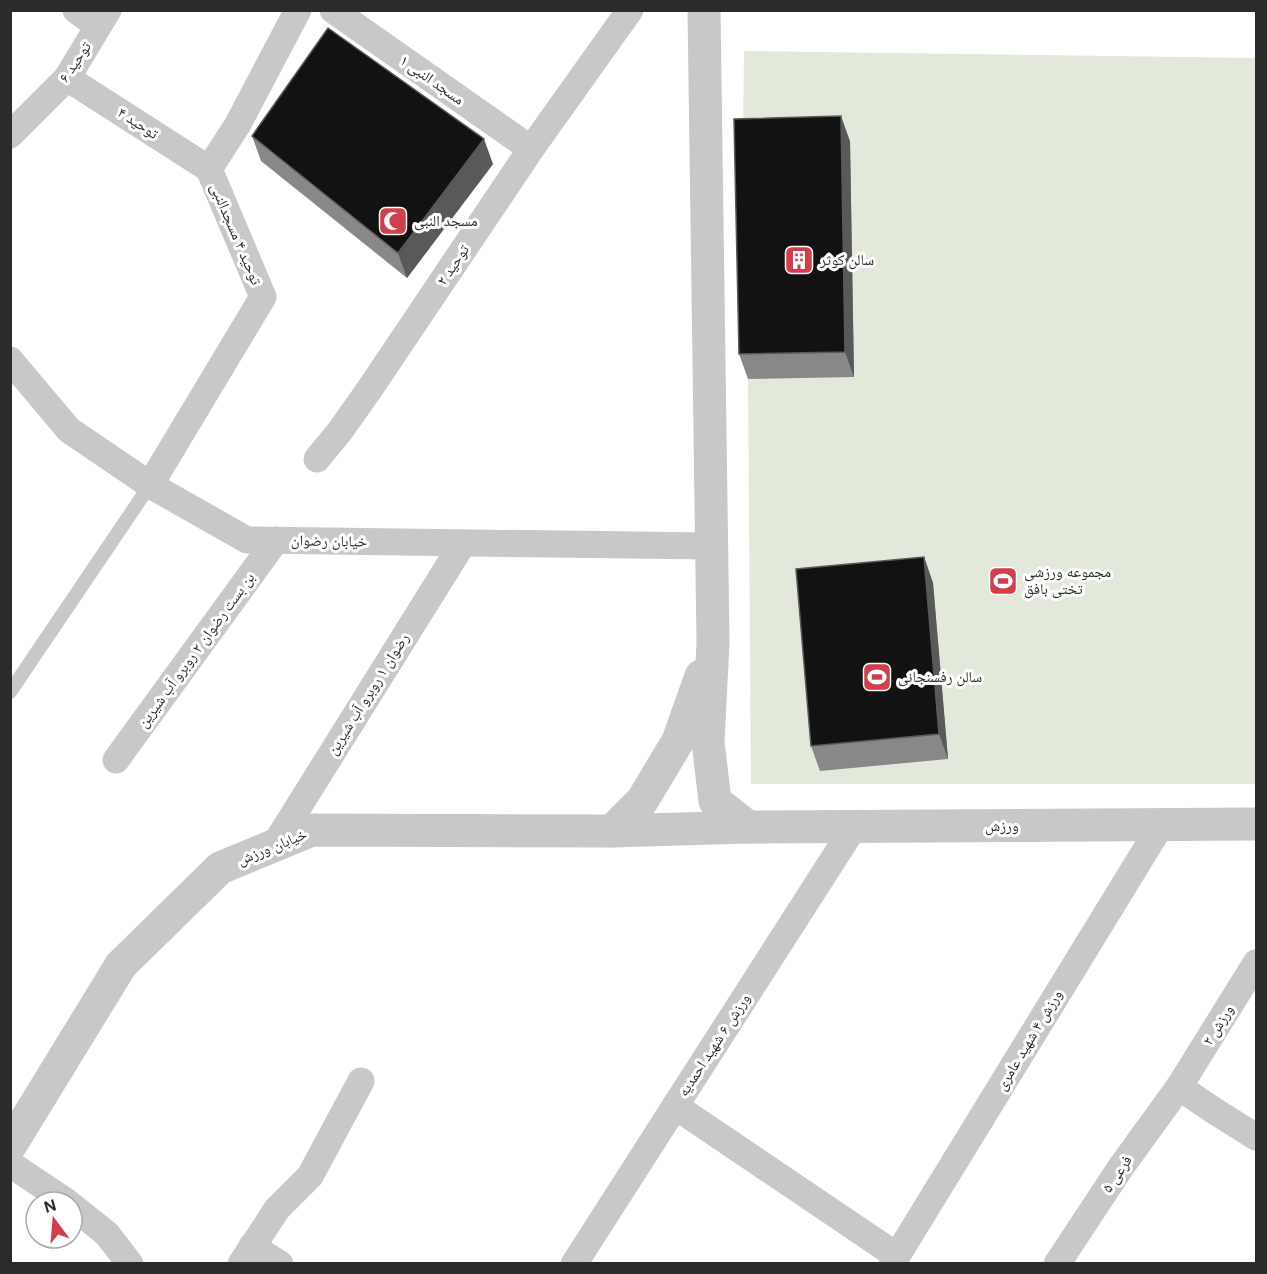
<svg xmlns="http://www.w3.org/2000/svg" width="1267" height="1274" font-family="'DM Sans','Noto Naskh Arabic',sans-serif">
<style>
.green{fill:#e2e8da}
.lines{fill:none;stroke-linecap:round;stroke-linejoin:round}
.service{stroke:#c8c8c8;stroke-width:14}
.minor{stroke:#c8c8c8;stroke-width:27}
.tertiary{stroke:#c8c8c8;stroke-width:33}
.wall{fill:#888}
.shaded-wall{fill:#595959}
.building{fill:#121212;stroke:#595959;stroke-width:1.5}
.labels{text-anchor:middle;stroke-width:6;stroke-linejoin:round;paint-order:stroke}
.street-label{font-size:15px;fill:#2b2b2b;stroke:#fff}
.poi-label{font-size:15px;fill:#2b2b2b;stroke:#fff;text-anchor:start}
</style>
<rect width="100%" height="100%" fill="#fff"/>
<polygon class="green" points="744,51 1256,58 1256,784 751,784 748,379 743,144"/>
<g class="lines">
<polyline class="service" points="10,692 150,485"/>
<g class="minor">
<polyline points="76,10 98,26"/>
<polyline points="333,10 531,149"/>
<polyline points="67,78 209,169"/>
<polyline points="10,135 67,78 108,10"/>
<polyline points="10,360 69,430 150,485 247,540 711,546"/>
<polyline points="317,459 340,431 369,390 531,149 630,10"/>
<polyline points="150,485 263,297 209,169 238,124 298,10"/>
<polyline points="116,760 276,540"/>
<polyline points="274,846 463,543"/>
<polyline points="1179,1087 1213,1110 1256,1137"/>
<polyline points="675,1106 897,1256"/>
<polyline points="10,1164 67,1202"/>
<polyline points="72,1206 107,1234 130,1264"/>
<polyline points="252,1246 280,1264"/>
<polyline points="241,1264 277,1209 310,1176 361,1081"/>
<polyline points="574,1264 854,827"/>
<polyline points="892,1264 1161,825"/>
<polyline points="1057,1264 1121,1167 1179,1087 1256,963"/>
</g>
<g class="tertiary">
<polyline points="704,10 713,643 708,742 715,801 748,827"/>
<polyline points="612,831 642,801 678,741 701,676"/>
<polyline points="10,1146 121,965 220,868 312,830 612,831 748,827 1256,824"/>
</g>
</g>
<g class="wall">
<polygon points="252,136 493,164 407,278 261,161"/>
<polygon points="850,141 854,377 748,379 739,354"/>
<polygon points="924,557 933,583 948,759 820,771 811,746"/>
</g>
<g class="shaded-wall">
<polygon points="841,116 850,141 854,377 845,352"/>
<polygon points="484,139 493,164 407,278 398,253"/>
<polygon points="924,557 933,583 948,759 939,734"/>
</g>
<g class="building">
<polygon points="328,28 484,139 398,253 252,136"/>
<polygon points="841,116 845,352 739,354 734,119"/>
<polygon points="924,557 939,734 811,746 796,569"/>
</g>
<defs>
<g id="mosque-square" transform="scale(1.5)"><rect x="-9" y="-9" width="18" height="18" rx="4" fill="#d13f4c" stroke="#fff"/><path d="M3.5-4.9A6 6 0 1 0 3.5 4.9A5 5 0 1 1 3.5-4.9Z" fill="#fff"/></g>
<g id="building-square" transform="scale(1.5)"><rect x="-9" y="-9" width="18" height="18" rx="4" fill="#d13f4c" stroke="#fff"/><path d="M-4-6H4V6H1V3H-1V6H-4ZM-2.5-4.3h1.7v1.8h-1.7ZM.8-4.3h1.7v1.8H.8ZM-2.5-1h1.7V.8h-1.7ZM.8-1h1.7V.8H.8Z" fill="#fff"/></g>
<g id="stadium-square" transform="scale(1.5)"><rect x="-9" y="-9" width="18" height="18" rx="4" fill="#d13f4c" stroke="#fff"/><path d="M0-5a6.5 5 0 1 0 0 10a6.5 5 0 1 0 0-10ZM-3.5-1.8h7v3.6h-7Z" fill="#fff"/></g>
</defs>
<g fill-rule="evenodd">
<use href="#mosque-square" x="393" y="221"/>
<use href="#building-square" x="799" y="260"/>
<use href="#stadium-square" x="1003" y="581"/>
<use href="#stadium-square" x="877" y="677"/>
</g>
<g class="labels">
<g class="street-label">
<text transform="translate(75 62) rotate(-56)" y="5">توحید ۶</text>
<text transform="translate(432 80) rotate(35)" y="5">مسجد النبی ۱</text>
<text transform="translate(138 123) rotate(33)" y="5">توحید ۴</text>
<text transform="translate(236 234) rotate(67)" y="5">توحید ۴ مسجدالنبی</text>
<text transform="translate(453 265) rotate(-56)" y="5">توحید ۲</text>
<text transform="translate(329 541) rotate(1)" y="5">خیابان رضوان</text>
<text transform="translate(196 650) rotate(-54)" y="5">بن بست رضوان ۲ روبرو آب شیرین</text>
<text transform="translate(368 694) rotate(-58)" y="5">رضوان ۱ روبرو آب شیرین</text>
<text x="1002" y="831">ورزش</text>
<text transform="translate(272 847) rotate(-22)" y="5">خیابان ورزش</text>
<text transform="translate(1218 1025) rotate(-58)" y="5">ورزش ۲</text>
<text transform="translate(1029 1040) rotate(-59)" y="5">ورزش ۴ شهید عامری</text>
<text transform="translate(714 1045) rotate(-57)" y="5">ورزش ۶ شهید احمدیه</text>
<text transform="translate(1117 1174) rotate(-56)" y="5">فرعی ۵</text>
</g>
<g class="poi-label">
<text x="414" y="226">مسجد النبی</text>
<text x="820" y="265">سالن کوثر</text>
<text x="1024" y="577">مجموعه ورزشی<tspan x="1024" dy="17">تختی بافق</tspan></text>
<text x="898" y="682">سالن رفسنجانی</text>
</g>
</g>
<rect width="1267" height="1274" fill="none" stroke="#2b2b2b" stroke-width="24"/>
<g transform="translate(54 1220) rotate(344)"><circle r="28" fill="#ffffff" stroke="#aaaaaa" stroke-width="1.5"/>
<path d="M0-4.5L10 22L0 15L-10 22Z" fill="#d13f4c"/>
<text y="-9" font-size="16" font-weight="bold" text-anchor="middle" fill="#2b2b2b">N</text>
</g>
</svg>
